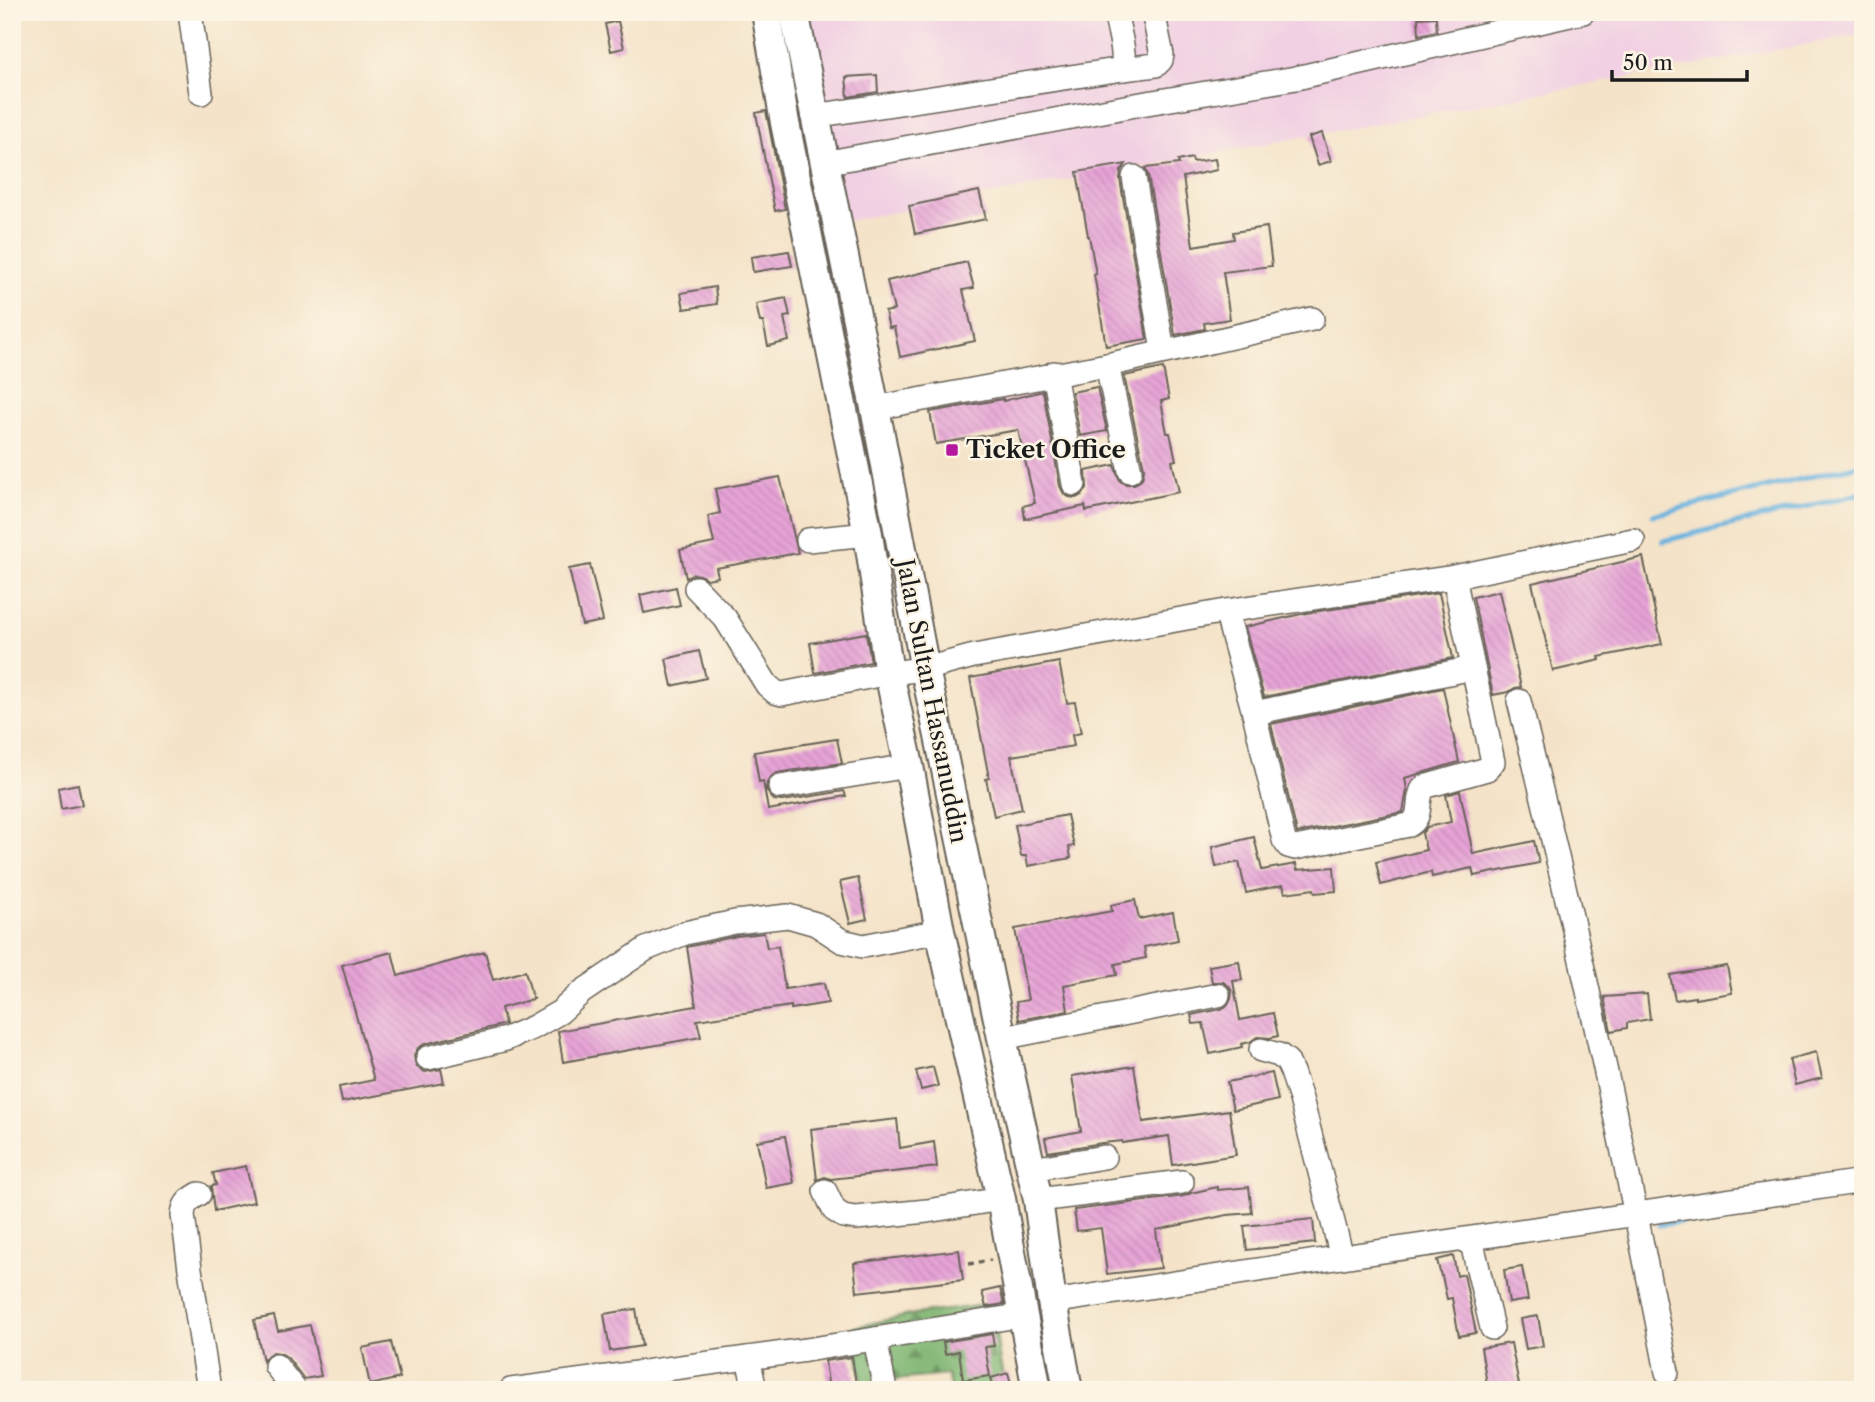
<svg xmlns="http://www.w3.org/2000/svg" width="1875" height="1402" font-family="'Libre Caslon Text',serif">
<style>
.built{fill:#f1d0e3}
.forest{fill:url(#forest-firs);stroke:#4e6947;stroke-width:2}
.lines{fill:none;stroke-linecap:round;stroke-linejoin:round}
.stream{stroke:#66b2df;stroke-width:5}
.building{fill:url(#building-back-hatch)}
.minor-casing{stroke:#686258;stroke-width:26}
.major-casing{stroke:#686258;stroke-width:32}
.path{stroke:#686258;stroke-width:3.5;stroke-dasharray:5 5;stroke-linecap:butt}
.minor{stroke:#fff;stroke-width:23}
.major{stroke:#fff;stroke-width:28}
.poi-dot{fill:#b5179e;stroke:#fcf5e5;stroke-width:2.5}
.labels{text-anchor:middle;stroke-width:5;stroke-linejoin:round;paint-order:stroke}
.poi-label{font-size:24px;font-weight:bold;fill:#1c1c1c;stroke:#fcf5e5;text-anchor:start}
.street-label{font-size:24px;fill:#1c1c1c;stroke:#fcf5e5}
</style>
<defs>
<pattern id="forest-firs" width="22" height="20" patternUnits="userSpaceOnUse" patternTransform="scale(1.75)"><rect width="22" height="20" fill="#7fb672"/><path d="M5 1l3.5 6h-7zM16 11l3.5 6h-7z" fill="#67935d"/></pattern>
<pattern id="building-back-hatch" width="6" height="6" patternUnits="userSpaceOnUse" patternTransform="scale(1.75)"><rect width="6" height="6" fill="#e6a3d6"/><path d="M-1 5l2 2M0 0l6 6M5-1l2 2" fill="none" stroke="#c58cb7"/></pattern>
</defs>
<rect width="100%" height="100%" fill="#fcf5e5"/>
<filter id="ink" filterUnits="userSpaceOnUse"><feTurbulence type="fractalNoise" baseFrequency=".0143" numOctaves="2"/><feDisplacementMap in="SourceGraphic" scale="14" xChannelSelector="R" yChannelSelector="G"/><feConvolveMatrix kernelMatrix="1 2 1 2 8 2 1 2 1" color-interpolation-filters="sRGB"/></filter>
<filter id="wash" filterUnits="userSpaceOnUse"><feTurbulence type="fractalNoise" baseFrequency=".00686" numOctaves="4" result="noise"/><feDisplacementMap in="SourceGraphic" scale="28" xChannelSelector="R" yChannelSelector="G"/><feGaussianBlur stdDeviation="1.57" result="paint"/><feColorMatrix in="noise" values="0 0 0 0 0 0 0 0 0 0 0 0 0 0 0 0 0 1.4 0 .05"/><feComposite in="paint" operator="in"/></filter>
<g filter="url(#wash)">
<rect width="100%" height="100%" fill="#f4e3c8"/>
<polygon class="built" points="801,12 1863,12 1863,34 841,222"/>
<polygon class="forest" points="992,1304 1000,1362 1006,1390 951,1390 947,1375 862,1383 854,1327 915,1314"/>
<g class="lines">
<g class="stream">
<polyline points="1653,515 1863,464"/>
<polyline points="1663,541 1863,493"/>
<polyline points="1580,1012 1589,1046"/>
<polyline points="1659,1225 1863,1193"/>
</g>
</g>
<g id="blocks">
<g class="building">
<polygon points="1436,17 1437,31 1419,35 1418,18"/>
<polygon points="618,21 624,48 611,51 605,24"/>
<polygon points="877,75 878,92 848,97 846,77"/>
<polygon points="766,111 769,126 785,209 775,211 765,161 756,113"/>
<polygon points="1322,133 1331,161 1318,165 1309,137"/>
<polygon points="1192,158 1193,162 1215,159 1217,170 1183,177 1193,246 1234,239 1233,232 1267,227 1272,266 1223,272 1230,319 1204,323 1205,329 1175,335 1148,175 1145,168 1179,164 1178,161"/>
<polygon points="1126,164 1121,171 1120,179 1147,339 1106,346 1094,274 1096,274 1089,236 1088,236 1077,172"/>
<polygon points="979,191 986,219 915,234 909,206"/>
<polygon points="789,251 792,266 753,272 751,257"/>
<polygon points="967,262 974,288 963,290 975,341 900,357 894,327 889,328 885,312 894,310 887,281"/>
<polygon points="715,287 717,304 684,309 681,293"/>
<polygon points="786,298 790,316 784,317 789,341 768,346 763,322 760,322 756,304"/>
<polygon points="1163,368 1169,399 1161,401 1167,433 1170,433 1176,460 1172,461 1179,492 1086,511 1085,506 1025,519 1023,506 1035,503 1018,430 936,444 930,412 1003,399 1003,401 1043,391 1060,486 1064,494 1069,497 1076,498 1082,495 1087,488 1086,471 1114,465 1120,481 1126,484 1134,484 1140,481 1143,476 1144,468 1124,376"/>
<polygon points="1097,387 1107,431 1080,436 1072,392"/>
<polygon points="780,477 798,553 716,568 718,577 707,579 700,575 693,574 686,578 680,550 714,543 708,516 720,513 715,489"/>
<polygon points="1643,557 1662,644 1599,657 1600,660 1553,671 1532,583"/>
<polygon points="590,565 603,621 582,625 569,569"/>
<polygon points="676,587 680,605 644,613 640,595"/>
<polygon points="1499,591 1521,687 1515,688 1508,692 1493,695 1473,597"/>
<polygon points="1439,593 1453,658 1264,697 1245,627 1306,613"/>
<polygon points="866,633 871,662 815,673 810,643"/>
<polygon points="699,651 706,678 672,686 666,659"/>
<polygon points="1059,662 1067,703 1075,702 1081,733 1072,735 1074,746 1011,756 1022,809 994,816 986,779 989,778 970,678"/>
<polygon points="1443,688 1459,762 1405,778 1407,790 1403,812 1297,833 1271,724"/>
<polygon points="837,739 842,763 777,773 771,777 767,783 766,789 770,796 774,800 782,801 844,791 846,796 768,810 763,781 759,782 754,752"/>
<polygon points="78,784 82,805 61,809 58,788"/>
<polygon points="1460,791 1473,854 1534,841 1539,863 1474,876 1472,868 1432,877 1431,872 1381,885 1376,862 1426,850 1422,833 1427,827 1451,822 1446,795"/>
<polygon points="1067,815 1074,846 1069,847 1071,858 1028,866 1026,856 1021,856 1015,825"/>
<polygon points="1254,837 1262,870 1296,864 1297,870 1334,867 1336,891 1315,893 1314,889 1285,893 1283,885 1246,893 1239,862 1216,867 1212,847"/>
<polygon points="858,878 867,919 850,923 840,882"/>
<polygon points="1135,900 1139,919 1173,912 1178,940 1144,947 1146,958 1115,964 1117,975 1064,985 1068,1011 1019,1020 1016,1002 1028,1000 1015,929 1112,911 1111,905"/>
<polygon points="764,933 767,948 778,946 785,989 824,983 828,1003 791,1009 791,1006 697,1020 701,1037 563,1062 558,1031 696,1006 687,947 737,936"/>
<polygon points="392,952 398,976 485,952 493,980 525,971 533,999 501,1008 505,1024 425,1044 418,1048 414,1055 415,1062 417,1067 425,1072 441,1069 444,1083 342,1102 339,1087 374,1080 342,965"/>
<polygon points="1239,961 1242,980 1233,981 1240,1020 1273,1013 1278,1036 1270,1038 1257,1037 1250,1042 1241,1044 1242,1047 1210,1054 1203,1023 1193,1024 1191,1015 1221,1009 1228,1005 1231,999 1232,992 1229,986 1223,982 1212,982 1209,966"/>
<polygon points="1727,966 1732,993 1695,999 1695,997 1675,1000 1670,975"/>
<polygon points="1647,994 1650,1019 1627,1023 1627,1028 1611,1031 1604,997"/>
<polygon points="1816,1052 1822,1078 1795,1085 1789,1059"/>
<polygon points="1134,1066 1143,1122 1229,1110 1236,1155 1173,1165 1169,1136 1122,1143 1122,1141 1102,1143 1048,1152 1045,1138 1081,1131 1072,1076"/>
<polygon points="933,1067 938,1086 921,1090 916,1071"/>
<polygon points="1272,1073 1278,1100 1233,1110 1227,1082"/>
<polygon points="897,1119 900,1148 934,1142 937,1167 831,1179 825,1177 817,1180 811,1129"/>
<polygon points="785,1136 794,1183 766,1188 757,1141"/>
<polygon points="246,1166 254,1202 214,1211 211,1186 216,1185 213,1173"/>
<polygon points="1217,1187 1218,1190 1249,1187 1252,1213 1227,1215 1156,1230 1161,1268 1107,1274 1101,1228 1077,1231 1074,1210 1184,1196 1191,1193"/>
<polygon points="1313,1219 1315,1243 1247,1250 1244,1226"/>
<polygon points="959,1250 963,1280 857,1292 854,1263"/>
<polygon points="1453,1256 1457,1276 1464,1274 1476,1333 1459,1336 1452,1298 1447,1299 1442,1276 1441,1276 1437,1260"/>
<polygon points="1522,1267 1528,1300 1509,1303 1504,1270"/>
<polygon points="1000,1288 1004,1304 986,1307 982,1292"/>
<polygon points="636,1309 642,1346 610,1351 604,1314"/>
<polygon points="274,1316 278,1331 310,1325 321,1376 304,1379 287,1357 280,1353 273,1352 268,1355 263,1361 254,1320"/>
<polygon points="1538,1316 1543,1346 1526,1349 1520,1319"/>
<polygon points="992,1334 994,1346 985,1347 990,1376 963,1380 959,1351 945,1354 943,1342"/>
<polygon points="391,1342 400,1378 370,1385 362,1348"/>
<polygon points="1511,1343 1520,1390 1488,1390 1481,1348"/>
<polygon points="852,1357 857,1390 829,1390 825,1361"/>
<polygon points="1008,1373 1013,1390 994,1390 991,1378"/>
</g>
</g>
</g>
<g filter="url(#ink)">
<use href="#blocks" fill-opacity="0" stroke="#686258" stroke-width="2"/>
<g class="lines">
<g class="minor-casing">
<g id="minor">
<polyline points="190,12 201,93"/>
<polyline points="1123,69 1156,65 1161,60 1162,55 1153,12"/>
<path d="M 814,116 L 1123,69 C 1125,49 1119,32 1115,12"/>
<polyline points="824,163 1141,104 1296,78 1583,12"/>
<polyline points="1134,177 1163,351"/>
<polyline points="1107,365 1130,471"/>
<polyline points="1054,373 1074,484"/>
<polyline points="875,408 1107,365 1312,319"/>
<polyline points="808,540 868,534"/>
<polyline points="696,588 725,618 767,685 775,692 782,694 889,673 925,669 974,656 1226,611 1454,577 1633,540"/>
<path d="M 1226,611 L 1254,713 L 1284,840 L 1288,846 L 1295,848 L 1409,825 C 1424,817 1415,799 1424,787 L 1487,769 L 1493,762 L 1454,577"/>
<path d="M 1519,701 C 1575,923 1624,1147 1667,1372"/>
<polyline points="1254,713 1473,668"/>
<polyline points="780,787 909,766"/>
<polyline points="1002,1038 1218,995"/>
<polyline points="1261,1050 1279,1055 1287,1061 1292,1072 1301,1099 1342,1257"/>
<polyline points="428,1058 506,1039 534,1027 560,1012 582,992 646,949 685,933 735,922 788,916 816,924 842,941 863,946 940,931"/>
<polyline points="1031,1169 1104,1157"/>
<polyline points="825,1191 834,1210 843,1216 856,1218 927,1211 1001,1199"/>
<path d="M 199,1194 C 189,1200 184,1203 183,1215 L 190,1269 L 209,1390"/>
<polyline points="1038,1200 1182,1182"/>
<polyline points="1471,1239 1492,1328"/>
<polyline points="1052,1302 1342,1257 1863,1181"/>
<polyline points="875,1339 885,1390"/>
<polyline points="748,1358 755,1390"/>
<polyline points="276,1366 295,1390"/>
<polyline points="511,1390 806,1350 1024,1315"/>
</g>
</g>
<g class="major-casing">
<g id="major">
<polyline points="766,12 785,123 868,534 889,673 909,766 940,931 1001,1199 1037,1390"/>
<polyline points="794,12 875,408 925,669 1002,1038 1038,1200 1052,1302 1068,1390"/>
</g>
</g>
<polyline class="path" points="969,1264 991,1260"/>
<use href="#minor" class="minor"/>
<use href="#major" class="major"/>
</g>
</g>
<rect class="poi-dot" x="945" y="443" width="14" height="14" rx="3.5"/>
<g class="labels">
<g class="poi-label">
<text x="966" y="458">Ticket Office</text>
</g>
<g class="street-label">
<text transform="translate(932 701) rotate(79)" y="8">Jalan Sultan Hassanuddin</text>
</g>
</g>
<rect width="1875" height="1402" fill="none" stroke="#fcf5e5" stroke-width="42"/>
<path d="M1612 70v10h135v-10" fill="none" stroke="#1c1c1c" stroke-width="3.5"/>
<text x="1623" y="70" font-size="21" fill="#1c1c1c" stroke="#fcf5e5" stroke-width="5" paint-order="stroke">50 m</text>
</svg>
